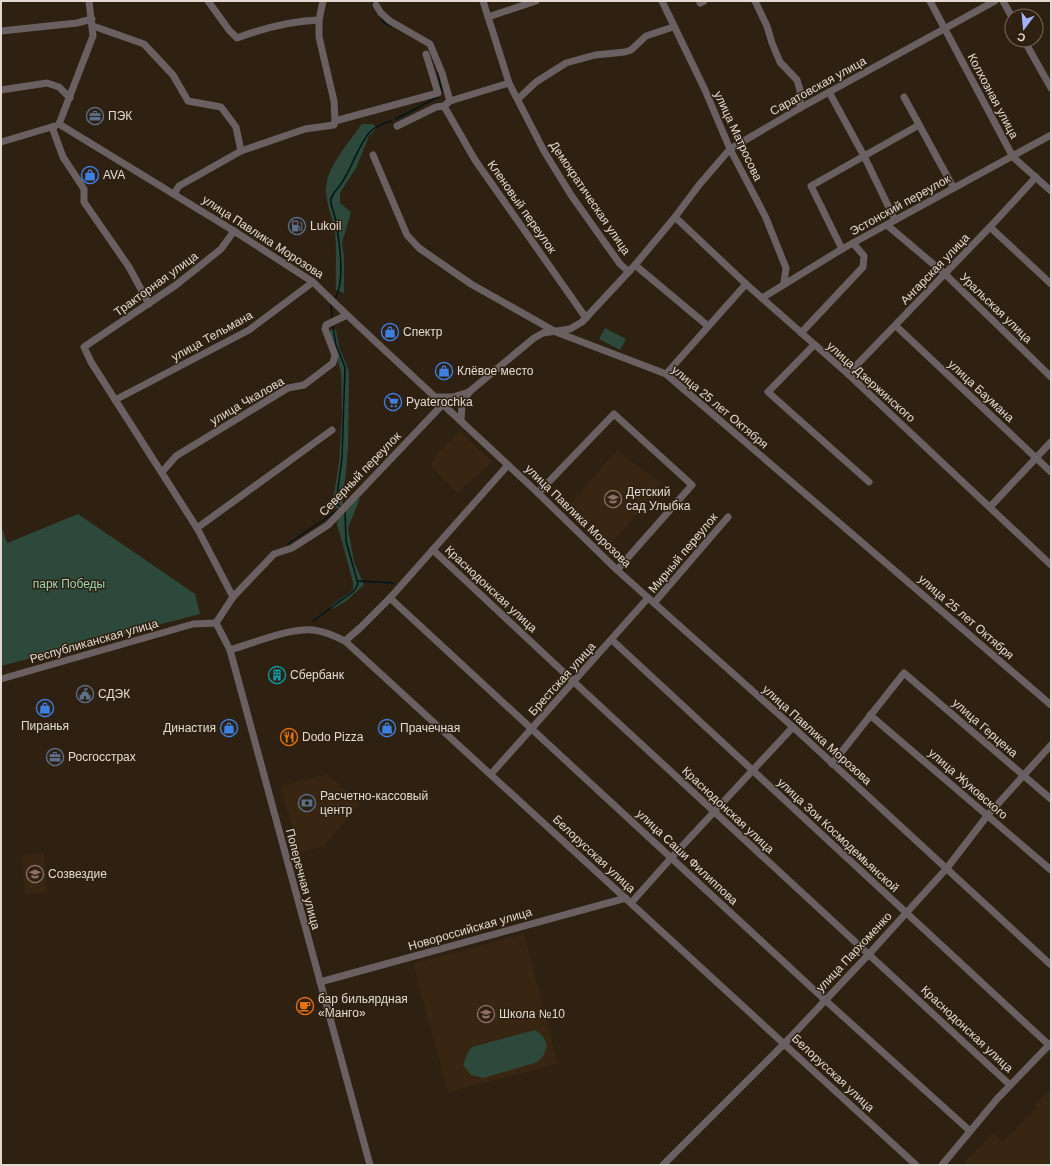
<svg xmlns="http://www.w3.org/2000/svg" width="1052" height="1166" font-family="Arial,sans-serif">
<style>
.built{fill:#392612}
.green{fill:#2d493b}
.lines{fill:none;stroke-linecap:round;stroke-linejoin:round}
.stream{stroke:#011419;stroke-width:1.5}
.minor{stroke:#6b6061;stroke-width:7}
.labels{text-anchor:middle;stroke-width:3;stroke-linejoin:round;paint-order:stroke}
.street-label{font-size:12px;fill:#e2d9d0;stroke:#2e2112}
.poi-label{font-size:12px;fill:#e2d9d0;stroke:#2e2112;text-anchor:start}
.park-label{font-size:12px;fill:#9cd9b8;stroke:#2e2112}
</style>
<rect width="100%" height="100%" fill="#2e2112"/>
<g class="built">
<polygon points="460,431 492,462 457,493 430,464 437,458 435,456"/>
<polygon points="617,451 661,483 655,491 656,492 611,543 570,505"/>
<polygon points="327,774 360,804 324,846 299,853 281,786"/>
<polygon points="44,853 47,893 25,894 22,855"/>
<polygon points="524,934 558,1064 448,1092 413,964"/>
<polygon points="1051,1088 1051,1165 962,1165 993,1133 1003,1142 1037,1107 1035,1105"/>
</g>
<g class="green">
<path d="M 362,124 L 372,124 L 377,128 L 369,136 L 356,168 L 340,193 L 340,203 L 351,212 L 342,243 L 344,257 L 344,293 L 336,290 C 335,270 337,251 335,232 C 332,215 323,198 327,181 C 330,164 352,138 362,124 Z"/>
<polygon points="605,328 626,339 620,350 599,339"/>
<polygon points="333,329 336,330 339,347 349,371 348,446 346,473 342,497 343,506 339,509 334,507 333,500 339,463 342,413 341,372 330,336 330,331"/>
<polygon points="360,498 348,528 354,562 364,585 345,602 332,609 330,608 332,605 353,590 353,582 337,524 338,519 357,499"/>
<polygon points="78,514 195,594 200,614 1,666 1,526 7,543"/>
<path d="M 535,1030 C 550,1039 550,1053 535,1063 L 483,1078 L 471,1075 L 463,1065 L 468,1052 L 472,1047 Z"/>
</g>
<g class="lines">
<g class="stream">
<polyline points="372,1 373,6"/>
<polyline points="381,17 384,23 391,26"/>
<polyline points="396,119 438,97 442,92 438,72"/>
<path d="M 335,299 C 346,280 339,238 335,217 C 334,212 331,207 331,202 C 330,195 337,190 341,184 C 352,168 357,148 369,133 C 375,126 383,124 391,121"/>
<polyline points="331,305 332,317"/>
<polyline points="333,327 336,345 345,367 342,458 336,503 341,507"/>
<polyline points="288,544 338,510"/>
<polyline points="358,581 394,583"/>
<polyline points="313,621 354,591 358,584 346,541 345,511"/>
</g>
<g class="minor">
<path d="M 208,1 L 229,30 L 237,38 C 264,28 289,21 319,20"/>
<polyline points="323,1 319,20 319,37 334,101 335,121"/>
<polyline points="483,1 509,83 544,151 571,195 620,264 629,272"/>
<polyline points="662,1 705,90 730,149 766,218 786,268 784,283"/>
<polyline points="755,1 767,26 772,43 780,62 797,80 800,90 800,108"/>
<polyline points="930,1 1013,157 1051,191"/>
<polyline points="1003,1 1012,17"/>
<polyline points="700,3 704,1"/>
<polyline points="376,5 381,13 390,21 430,44 442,73 450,101"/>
<polyline points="488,17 536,1"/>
<polyline points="93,26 144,44 173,75 188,101 221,107 236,127 241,151 179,186 174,194"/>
<polyline points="1,31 77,23 92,19"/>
<polyline points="1024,40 1051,88"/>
<polyline points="1,90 47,83 59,87 70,98"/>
<polyline points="829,92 864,156 895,220"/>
<polyline points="904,97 953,187"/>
<polyline points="518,99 536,82 566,63 595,55 625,52 631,50 646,36 673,27"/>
<polyline points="444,106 475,160 586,318"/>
<polyline points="59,124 234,231 313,282 347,315 538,493 617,570 793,727 1051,965"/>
<polyline points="59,124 93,36 89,1"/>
<polyline points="397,126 436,107 444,106 450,101 509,83"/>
<polyline points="52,127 63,157 84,189 84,202 129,267 149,304"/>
<polyline points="1,142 55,126"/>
<polyline points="241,151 305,129 334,125 335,121 438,93 426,54"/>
<polyline points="373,155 407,235 419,248 471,284 556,332 666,374 1051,705"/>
<polyline points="675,217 746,284 848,374 1051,565"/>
<polyline points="887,225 945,274 1051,377"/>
<polyline points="990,227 1051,284"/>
<polyline points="842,249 811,186 919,125"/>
<polyline points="635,265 708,326"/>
<polyline points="762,298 842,249 1051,135"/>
<polyline points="896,326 1051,472"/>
<polyline points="801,333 863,267 864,256 853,243"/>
<polyline points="814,345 768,392 869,482"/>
<polyline points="666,374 746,284"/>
<polyline points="848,374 990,227 1036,177"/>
<polyline points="436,397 453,397 469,392"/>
<polyline points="115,400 249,330 313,282"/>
<polyline points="461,420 462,405 469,392 534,338 543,333 570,329 582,322 635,265 675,217 699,185 730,149 800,108 995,1"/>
<polyline points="162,472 176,456 288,388 304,385 333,363 335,355 325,329 326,325 347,315"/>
<polyline points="538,493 614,414 692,485 617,570"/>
<polyline points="990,507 1051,442"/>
<polyline points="197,528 332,430"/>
<polyline points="433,550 574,682 1010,1085"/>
<polyline points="233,597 274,554 292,548 328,525 443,404"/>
<polyline points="390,598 825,1000 970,1131"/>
<polyline points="654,603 728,517"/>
<polyline points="216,623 233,597 197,528 91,362 84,347 176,285 221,249 234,231"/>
<polyline points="612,640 1049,1045"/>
<polyline points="345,641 361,627 390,598 508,465"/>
<path d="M 230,650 C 254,643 288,628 313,630 C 324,631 335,636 345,641 L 916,1165"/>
<polyline points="1,679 193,624 216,623 230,650 370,1165"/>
<polyline points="870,715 1051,870"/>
<polyline points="832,764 904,673 1051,799"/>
<polyline points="491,774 648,598"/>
<polyline points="631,903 672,857 793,727"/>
<polyline points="320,982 626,898"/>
<polyline points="663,1165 785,1043 869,954 947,868 987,816 1051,745"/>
<polyline points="942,1165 997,1099 1051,1043"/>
</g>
</g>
<defs>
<g id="office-ring" transform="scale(0.9)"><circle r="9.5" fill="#2e2112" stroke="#5c6f8a" stroke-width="1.5"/><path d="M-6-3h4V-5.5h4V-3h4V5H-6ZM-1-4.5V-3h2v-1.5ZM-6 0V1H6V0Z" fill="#5c6f8a"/></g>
<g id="shop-ring" transform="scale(0.9)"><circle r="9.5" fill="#2e2112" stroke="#3f7fe0" stroke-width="1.5"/><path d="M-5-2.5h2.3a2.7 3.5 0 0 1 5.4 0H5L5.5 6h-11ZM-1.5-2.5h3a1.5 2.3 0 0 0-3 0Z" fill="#3f7fe0"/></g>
<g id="fuel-ring" transform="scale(0.9)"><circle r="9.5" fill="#2e2112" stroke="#5c6f8a" stroke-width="1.5"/><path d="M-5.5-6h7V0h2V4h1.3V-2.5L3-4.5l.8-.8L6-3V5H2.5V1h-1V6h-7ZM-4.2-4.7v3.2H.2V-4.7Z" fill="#5c6f8a"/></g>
<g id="supermarket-ring" transform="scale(0.9)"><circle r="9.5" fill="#2e2112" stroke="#3f7fe0" stroke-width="1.5"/><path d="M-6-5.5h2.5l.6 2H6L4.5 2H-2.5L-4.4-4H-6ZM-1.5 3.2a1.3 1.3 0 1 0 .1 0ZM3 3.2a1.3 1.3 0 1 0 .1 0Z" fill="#3f7fe0"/></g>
<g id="school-ring" transform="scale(0.9)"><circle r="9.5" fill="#2e2112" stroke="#8d6e63" stroke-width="1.5"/><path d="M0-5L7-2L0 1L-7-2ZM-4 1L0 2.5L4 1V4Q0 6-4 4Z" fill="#8d6e63"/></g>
<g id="building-ring" transform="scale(0.9)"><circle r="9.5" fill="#2e2112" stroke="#0f9aa8" stroke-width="1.5"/><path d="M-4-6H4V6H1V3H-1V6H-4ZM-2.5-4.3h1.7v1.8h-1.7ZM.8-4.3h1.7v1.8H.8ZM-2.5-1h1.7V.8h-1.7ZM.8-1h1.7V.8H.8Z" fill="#0f9aa8"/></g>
<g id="civic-ring" transform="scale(0.9)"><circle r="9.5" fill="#2e2112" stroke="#5c6f8a" stroke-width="1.5"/><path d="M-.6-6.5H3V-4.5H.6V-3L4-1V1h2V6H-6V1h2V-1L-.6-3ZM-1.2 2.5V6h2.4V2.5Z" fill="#5c6f8a"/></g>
<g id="restaurant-ring" transform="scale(0.9)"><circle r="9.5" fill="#2e2112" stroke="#e8710a" stroke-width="1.5"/><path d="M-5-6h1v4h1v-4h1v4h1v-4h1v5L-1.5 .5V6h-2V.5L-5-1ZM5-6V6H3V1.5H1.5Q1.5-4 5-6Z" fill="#e8710a"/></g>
<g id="bank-ring" transform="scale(0.9)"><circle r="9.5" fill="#2e2112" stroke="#5c6f8a" stroke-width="1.5"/><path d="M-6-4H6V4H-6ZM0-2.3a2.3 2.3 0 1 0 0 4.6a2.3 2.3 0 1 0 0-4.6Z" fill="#5c6f8a"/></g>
<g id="cafe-ring" transform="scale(0.9)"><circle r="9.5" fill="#2e2112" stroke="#e8710a" stroke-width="1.5"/><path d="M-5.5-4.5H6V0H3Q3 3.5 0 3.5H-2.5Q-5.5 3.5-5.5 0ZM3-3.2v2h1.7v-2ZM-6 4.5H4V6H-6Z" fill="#e8710a"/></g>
</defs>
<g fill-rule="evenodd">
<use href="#office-ring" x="95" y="116"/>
<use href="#shop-ring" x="90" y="175"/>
<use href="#fuel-ring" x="297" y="226"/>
<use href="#shop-ring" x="390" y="332"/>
<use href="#shop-ring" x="444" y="371"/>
<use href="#supermarket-ring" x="393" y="402"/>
<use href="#school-ring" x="613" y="499"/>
<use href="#building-ring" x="277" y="675"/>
<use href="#civic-ring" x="85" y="694"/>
<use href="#shop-ring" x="45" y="708"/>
<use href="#shop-ring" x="229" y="728"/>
<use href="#shop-ring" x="387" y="728"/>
<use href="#restaurant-ring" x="289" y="737"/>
<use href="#office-ring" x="55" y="757"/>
<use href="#bank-ring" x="307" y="803"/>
<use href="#school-ring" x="35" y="874"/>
<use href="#cafe-ring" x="305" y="1006"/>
<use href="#school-ring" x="486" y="1014"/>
</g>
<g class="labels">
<g class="street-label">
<text transform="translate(818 86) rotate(-29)" y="4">Саратовская улица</text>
<text transform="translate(993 96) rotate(62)" y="4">Колхозная улица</text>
<text transform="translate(738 136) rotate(65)" y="4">улица Матросова</text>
<text transform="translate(590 198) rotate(56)" y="4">Демократическая улица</text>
<text transform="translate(900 205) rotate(-29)" y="4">Эстонский переулок</text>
<text transform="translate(522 207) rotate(55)" y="4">Кленовый переулок</text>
<text transform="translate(263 237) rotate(33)" y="4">улица Павлика Морозова</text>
<text transform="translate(935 269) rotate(-46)" y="4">Ангарская улица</text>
<text transform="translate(156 284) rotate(-36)" y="4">Тракторная улица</text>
<text transform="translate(996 308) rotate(44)" y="4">Уральская улица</text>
<text transform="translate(212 336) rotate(-29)" y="4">улица Тельмана</text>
<text transform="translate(871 382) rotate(42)" y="4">улица Дзержинского</text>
<text transform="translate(981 391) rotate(43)" y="4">улица Баумана</text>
<text transform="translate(247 401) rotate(-30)" y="4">улица Чкалова</text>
<text transform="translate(720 407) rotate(40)" y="4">улица 25 лет Октября</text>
<text transform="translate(360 474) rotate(-46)" y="4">Северный переулок</text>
<text transform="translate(578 516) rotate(44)" y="4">улица Павлика Морозова</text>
<text transform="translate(683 553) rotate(-50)" y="4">Мирный переулок</text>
<text transform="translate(491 589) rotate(43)" y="4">Краснодонская улица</text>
<text transform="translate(966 617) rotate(41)" y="4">улица 25 лет Октября</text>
<text transform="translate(94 641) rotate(-16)" y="4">Республиканская улица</text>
<text transform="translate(562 679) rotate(-48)" y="4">Брестская улица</text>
<text transform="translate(985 728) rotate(41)" y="4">улица Герцена</text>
<text transform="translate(817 735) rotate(42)" y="4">улица Павлика Морозова</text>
<text transform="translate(968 784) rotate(41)" y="4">улица Жуковского</text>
<text transform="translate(728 810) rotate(43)" y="4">Краснодонская улица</text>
<text transform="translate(838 835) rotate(43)" y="4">улица Зои Космодемьянской</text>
<text transform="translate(594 854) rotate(43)" y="4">Белорусская улица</text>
<text transform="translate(687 857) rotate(43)" y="4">улица Саши Филиппова</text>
<text transform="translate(303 879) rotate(75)" y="4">Поперечная улица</text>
<text transform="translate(470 929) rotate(-16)" y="4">Новороссийская улица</text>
<text transform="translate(854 952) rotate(-47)" y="4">улица Пархоменко</text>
<text transform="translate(967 1029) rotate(43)" y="4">Краснодонская улица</text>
<text transform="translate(833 1073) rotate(43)" y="4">Белорусская улица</text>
</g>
<g class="poi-label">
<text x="108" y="120">ПЭК</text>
<text x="103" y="179">AVA</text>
<text x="310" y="230">Lukoil</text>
<text x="403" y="336">Спектр</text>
<text x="457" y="375">Клёвое место</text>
<text x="406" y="406">Pyaterochka</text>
<text x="626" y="496">Детский<tspan x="626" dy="14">сад Улыбка</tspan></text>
<text x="290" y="679">Сбербанк</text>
<text x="98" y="698">СДЭК</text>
<text x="45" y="730" text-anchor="middle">Пиранья</text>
<text x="216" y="732" text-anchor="end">Династия</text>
<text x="400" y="732">Прачечная</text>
<text x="302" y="741">Dodo Pizza</text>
<text x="68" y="761">Росгосстрах</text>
<text x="320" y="800">Расчетно-кассовый<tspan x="320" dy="14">центр</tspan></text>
<text x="48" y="878">Созвездие</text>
<text x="318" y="1003">бар бильярдная<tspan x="318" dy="14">«Манго»</tspan></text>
<text x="499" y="1018">Школа №10</text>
</g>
<g class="park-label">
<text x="69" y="588">парк Победы</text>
</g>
</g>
<rect width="1052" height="1166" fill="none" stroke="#e2d9d0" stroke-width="4"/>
<g transform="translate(1024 28) rotate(196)"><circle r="19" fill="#2e2112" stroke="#766b5e"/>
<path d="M0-3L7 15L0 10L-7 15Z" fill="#a2b2fd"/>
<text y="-6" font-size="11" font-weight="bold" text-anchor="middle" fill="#e2d9d0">С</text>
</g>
</svg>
